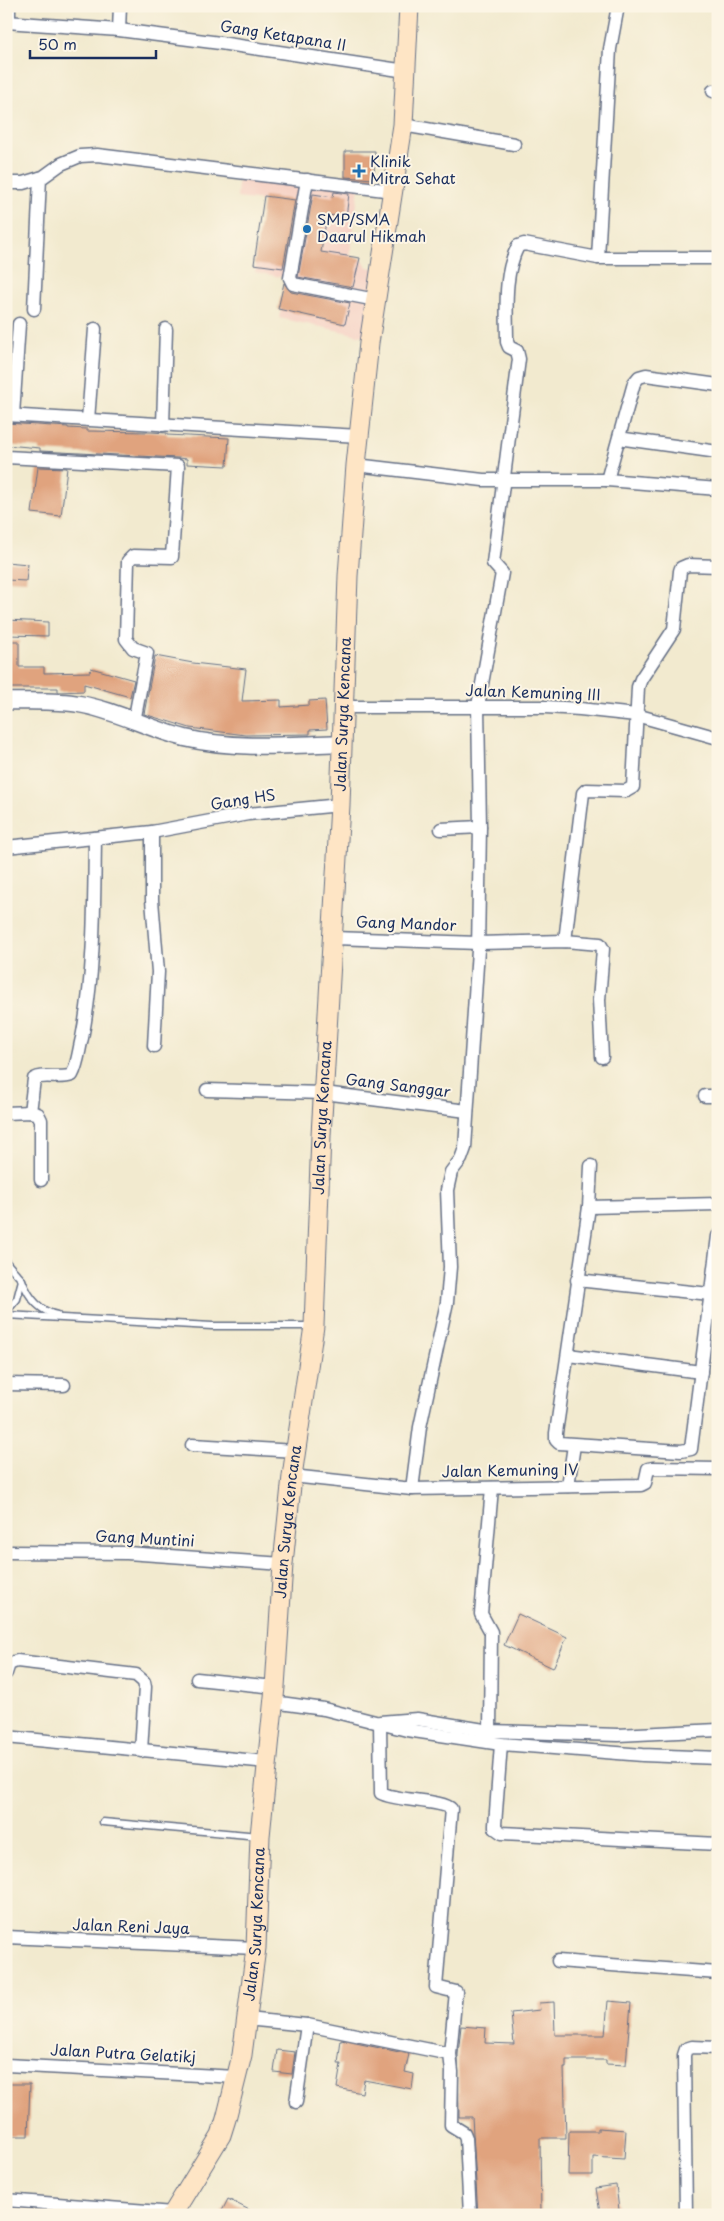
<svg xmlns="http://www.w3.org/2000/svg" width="724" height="2221" font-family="'Playpen Sans',sans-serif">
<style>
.built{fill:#f6d2c5}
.building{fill:#e0a37e}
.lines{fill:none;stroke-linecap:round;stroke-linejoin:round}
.service-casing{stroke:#667086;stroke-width:9}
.minor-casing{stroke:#667086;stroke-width:15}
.tertiary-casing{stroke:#667086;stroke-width:19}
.secondary-casing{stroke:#667086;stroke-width:21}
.service{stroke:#fff;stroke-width:6}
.minor{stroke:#fff;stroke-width:12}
.tertiary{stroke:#fff;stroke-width:16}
.secondary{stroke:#fee5c5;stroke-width:19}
.poi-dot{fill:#1f6fb2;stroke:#fcf5e5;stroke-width:2}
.labels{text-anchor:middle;stroke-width:4;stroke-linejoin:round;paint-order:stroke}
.street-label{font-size:15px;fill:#1b2f5e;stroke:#fcf5e5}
.poi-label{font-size:15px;fill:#1b2f5e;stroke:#fcf5e5;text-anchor:start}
</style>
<rect width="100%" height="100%" fill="#fcf5e5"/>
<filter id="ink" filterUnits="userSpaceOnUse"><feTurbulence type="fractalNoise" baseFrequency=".02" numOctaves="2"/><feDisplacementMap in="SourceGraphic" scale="10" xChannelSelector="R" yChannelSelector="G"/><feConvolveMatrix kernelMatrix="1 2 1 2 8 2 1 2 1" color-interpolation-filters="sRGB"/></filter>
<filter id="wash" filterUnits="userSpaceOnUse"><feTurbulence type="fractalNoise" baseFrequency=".0096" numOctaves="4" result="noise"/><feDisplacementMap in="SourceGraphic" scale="20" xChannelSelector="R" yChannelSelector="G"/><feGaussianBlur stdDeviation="1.12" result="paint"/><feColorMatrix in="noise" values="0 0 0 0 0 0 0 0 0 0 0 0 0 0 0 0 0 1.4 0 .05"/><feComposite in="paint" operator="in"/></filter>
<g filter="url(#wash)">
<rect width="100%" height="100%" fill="#f2eacf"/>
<polygon class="built" points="239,171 359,187 350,256 361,258 367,267 379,269 368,337 279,318 287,278 255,272 264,201 237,198"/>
<g id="blocks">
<g class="building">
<polygon points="345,151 375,151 374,179 345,177"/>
<polygon points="334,192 349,194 346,217 327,215 321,252 360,258 353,287 298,277 313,194 333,197"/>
<polygon points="264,196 295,200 283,268 254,264"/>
<polygon points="284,283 291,292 350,303 345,324 278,309"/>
<polygon points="6,423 68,427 68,428 87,429 87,431 151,432 167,433 167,435 229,438 227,466 187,464 187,459 178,458 40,451 40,448 6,445"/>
<polygon points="38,467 67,468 61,516 32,513"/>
<polygon points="6,562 28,564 26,581 6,580"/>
<polygon points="6,620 48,622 48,636 6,635"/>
<polygon points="6,641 19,641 19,667 44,667 44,673 90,672 91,668 134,680 130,697 84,684 84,691 58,692 58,688 6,688"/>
<polygon points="155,656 193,663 246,669 242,701 281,700 281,707 309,705 309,701 325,700 327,729 310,730 310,734 246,735 190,728 144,714"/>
<polygon points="518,1614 567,1637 553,1668 504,1645"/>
<polygon points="608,2001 631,2003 626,2065 606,2064 606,2060 566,2060 566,2068 564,2068 566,2138 540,2138 541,2215 478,2215 472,2117 459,2117 458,2055 461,2026 486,2028 485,2043 514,2044 511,2013 540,2010 539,2003 554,2002 555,2035 605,2035"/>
<polygon points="341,2040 409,2054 405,2072 414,2074 412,2089 364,2080 362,2093 337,2088 341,2064 338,2064"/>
<polygon points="277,2050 295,2052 292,2074 274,2072"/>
<polygon points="9,2084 30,2084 28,2136 7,2136"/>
<polygon points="598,2128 626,2130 624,2159 593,2157 593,2175 568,2175 569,2131 598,2131"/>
<polygon points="616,2185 619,2210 600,2213 596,2188"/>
<polygon points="228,2199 259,2215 220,2215"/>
</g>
</g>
</g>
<g filter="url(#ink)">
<use href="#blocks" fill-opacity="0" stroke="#667086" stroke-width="1"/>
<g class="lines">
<g class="service-casing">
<g id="service">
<polyline points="12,21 12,6"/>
<polyline points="6,1262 22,1280 17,1299 6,1312"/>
<path d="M 22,1280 C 28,1296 39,1311 57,1315"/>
<polyline points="6,1315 212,1326 313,1326"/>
<polyline points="103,1822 259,1836"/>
</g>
</g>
<g class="minor-casing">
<g id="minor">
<polyline points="6,22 119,30 220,43 406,71"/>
<polyline points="119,30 120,6"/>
<polyline points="713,91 718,92"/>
<polyline points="403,125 514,144"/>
<polyline points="307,180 290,278 293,284 376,300"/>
<polyline points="6,183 23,183 43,177 61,164 80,156 97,155 393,191"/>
<polyline points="598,258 610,49 618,6"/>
<polyline points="34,309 40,178"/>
<polyline points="6,415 359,436"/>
<polyline points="13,415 19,324"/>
<polyline points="88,420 95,329"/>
<polyline points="163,425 166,329"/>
<polyline points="625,439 718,452"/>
<polyline points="6,457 178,466 172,557 133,556 128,561 126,639 133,648 147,653 134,722"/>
<polyline points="356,465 483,480 607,480 718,489"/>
<polyline points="607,480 634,383 639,377 646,375 718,385"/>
<polyline points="343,707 546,707 580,709 636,715 718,738"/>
<polyline points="441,829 480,827"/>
<polyline points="152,832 152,900 158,972 154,1046"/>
<polyline points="6,847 152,832 248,814 340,805"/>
<polyline points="334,938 478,943 565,941 600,944 603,949 599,1000 602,1057"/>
<polyline points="565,941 583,793 586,790 626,791 633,787 638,687 641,679 674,629 680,571 681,568 688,565 718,566"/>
<polyline points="207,1090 324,1093 467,1111"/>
<polyline points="705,1096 718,1096"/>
<path d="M 30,1112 L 34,1079 C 44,1073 59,1080 72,1075 C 78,1064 79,1049 82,1038 C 95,972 94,905 95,838"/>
<polyline points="6,1113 30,1112 38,1114 41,1120 41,1180"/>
<polyline points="591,1166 589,1207 556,1433 556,1440 559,1443 681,1451 691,1449 718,1236"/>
<polyline points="589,1207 718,1204"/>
<polyline points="577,1280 710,1294"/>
<polyline points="568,1355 701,1372"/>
<polyline points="6,1384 64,1385"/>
<polyline points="192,1445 296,1451"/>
<polyline points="292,1476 412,1489 641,1485 645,1483 648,1469 653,1468 718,1469"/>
<polyline points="568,1486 574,1445"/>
<path d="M 412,1489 L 420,1427 L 447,1302 L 450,1267 L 447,1190 L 451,1172 L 461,1159 L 465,1148 L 478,950 L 480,827 L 478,706 L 502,573 L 493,563 L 519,359 L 517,351 L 509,347 L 507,342 C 507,310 503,275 518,246 L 524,244 L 598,258 L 718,258"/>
<polyline points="6,1552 127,1553 283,1564"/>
<polyline points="6,1673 9,1664 17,1661 136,1675 144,1682 145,1687 141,1751"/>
<polyline points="197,1679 275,1687"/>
<polyline points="273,1702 324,1709 407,1730 501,1744 643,1755 718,1758"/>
<polyline points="490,1731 491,1632 481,1614 492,1488"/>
<polyline points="6,1737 267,1762"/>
<polyline points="501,1744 495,1825 495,1828 502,1833 718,1844"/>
<polyline points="6,1937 256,1948"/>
<polyline points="558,1961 718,1973"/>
<polyline points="247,2019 307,2025 450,2054 452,2072 451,2125 464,2133 466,2138 470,2215"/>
<path d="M 450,2054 L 456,1992 L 436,1987 L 451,1809 C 444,1800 395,1801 381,1793 L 380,1722 L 417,1719 L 490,1731 L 618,1735 L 718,1730"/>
<polyline points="6,2065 237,2077"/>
<polyline points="296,2102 307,2025"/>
<polyline points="6,2200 173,2213"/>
<polyline points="686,2215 684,2055 686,2049 692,2047 718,2048"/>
</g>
</g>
<g class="tertiary-casing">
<path id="tertiary" d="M 6,701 C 30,702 56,700 79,704 C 115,710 149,729 185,738 C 235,750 290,745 341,743"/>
</g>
<g class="secondary-casing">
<g id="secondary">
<path id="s1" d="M 172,2215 L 221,2135 L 226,2119 L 242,2055 L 256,1948 L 260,1836 L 275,1687 L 283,1564 L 292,1476 L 314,1326 L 321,1135 L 340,805 L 348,576 L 356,465 L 369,343 L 403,125 L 409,6"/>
</g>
</g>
<use href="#service" class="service"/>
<use href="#minor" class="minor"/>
<use href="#tertiary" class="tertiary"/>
<use href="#secondary" class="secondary"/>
</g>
</g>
<g class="poi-dot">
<path d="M356.5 163.5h5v5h5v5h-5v5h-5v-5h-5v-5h5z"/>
<circle cx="307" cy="229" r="5"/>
</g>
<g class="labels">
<g class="street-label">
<text transform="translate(283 36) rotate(9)" y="5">Gang Ketapana II</text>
<text transform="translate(533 693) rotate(2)" y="5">Jalan Kemuning III</text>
<text dy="5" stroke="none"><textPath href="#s1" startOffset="1522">Jalan Surya Kencana</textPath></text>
<text transform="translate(243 800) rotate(-9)" y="5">Gang HS</text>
<text transform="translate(406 924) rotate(2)" y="5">Gang Mandor</text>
<text transform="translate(398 1086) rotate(7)" y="5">Gang Sanggar</text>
<text dy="5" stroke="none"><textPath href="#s1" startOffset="1118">Jalan Surya Kencana</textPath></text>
<text transform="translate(510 1471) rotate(-1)" y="5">Jalan Kemuning IV</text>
<text dy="5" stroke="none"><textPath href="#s1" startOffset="712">Jalan Surya Kencana</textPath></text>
<text transform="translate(145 1539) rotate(3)" y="5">Gang Muntini</text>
<text dy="5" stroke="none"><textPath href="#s1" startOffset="308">Jalan Surya Kencana</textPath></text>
<text transform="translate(131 1927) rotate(2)" y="5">Jalan Reni Jaya</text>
<text transform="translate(123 2054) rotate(3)" y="5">Jalan Putra Gelatikj</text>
</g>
<g class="poi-label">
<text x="370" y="167">Klinik<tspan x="370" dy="17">Mitra Sehat</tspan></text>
<text x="317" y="225">SMP/SMA<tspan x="317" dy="17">Daarul Hikmah</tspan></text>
</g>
</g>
<rect width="724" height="2221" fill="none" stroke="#fcf5e5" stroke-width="25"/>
<path d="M30 50v8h126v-8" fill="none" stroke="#1b2f5e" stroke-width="2.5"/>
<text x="38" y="50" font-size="15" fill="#1b2f5e" stroke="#fcf5e5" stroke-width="4" paint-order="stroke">50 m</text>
</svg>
